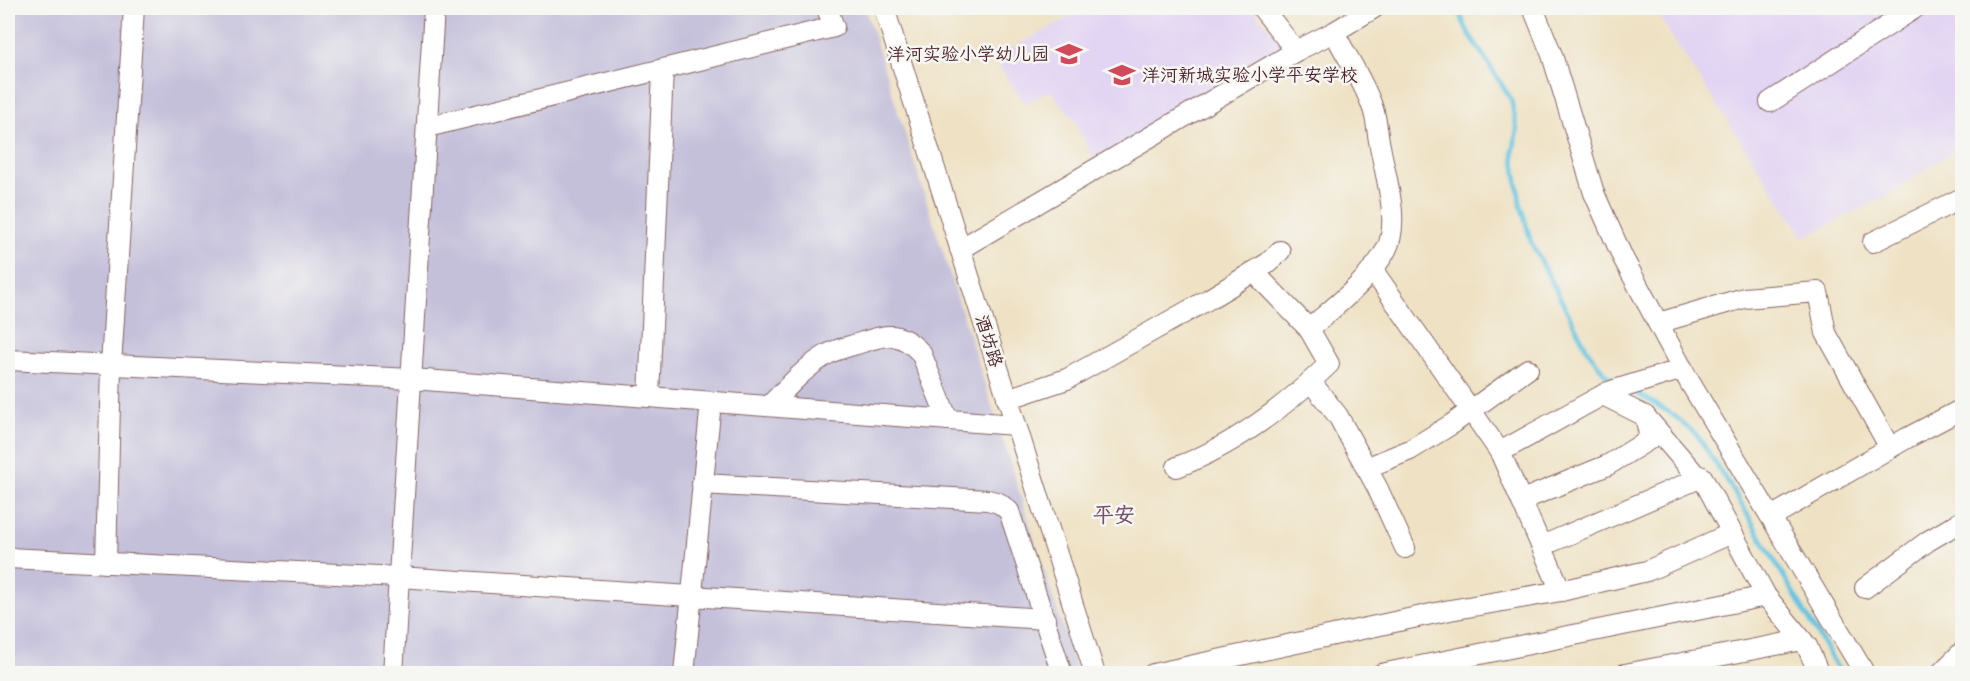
<svg xmlns="http://www.w3.org/2000/svg" width="1970" height="681" font-family="'Playpen Sans','LXGW WenKai TC',sans-serif">
<style>
.built{fill:#e2d4f3}
.industrial{fill:#c5c0da}
.lines{fill:none;stroke-linecap:round;stroke-linejoin:round}
.stream{stroke:#64c4e2;stroke-width:4.5}
.minor-casing{stroke:#846361;stroke-width:22}
.minor{stroke:#fff;stroke-width:20}
.labels{text-anchor:middle;stroke-width:5;stroke-linejoin:round;paint-order:stroke}
.poi-label{font-size:18px;fill:#4a1f2b;stroke:#f6f6f2;text-anchor:end}
.street-label{font-size:18px;fill:#4a1f2b;stroke:#f6f6f2}
.quarter-label{font-size:21px;font-weight:bold;fill:#78516c;stroke:#f6f6f2}
</style>
<rect width="100%" height="100%" fill="#f6f6f2"/>
<filter id="ink" filterUnits="userSpaceOnUse"><feTurbulence type="fractalNoise" baseFrequency=".0167" numOctaves="2"/><feDisplacementMap in="SourceGraphic" scale="12" xChannelSelector="R" yChannelSelector="G"/><feConvolveMatrix kernelMatrix="1 2 1 2 8 2 1 2 1" color-interpolation-filters="sRGB"/></filter>
<filter id="wash" filterUnits="userSpaceOnUse"><feTurbulence type="fractalNoise" baseFrequency=".008" numOctaves="4" result="noise"/><feDisplacementMap in="SourceGraphic" scale="24" xChannelSelector="R" yChannelSelector="G"/><feGaussianBlur stdDeviation="1.35" result="paint"/><feColorMatrix in="noise" values="0 0 0 0 0 0 0 0 0 0 0 0 0 0 0 0 0 1.4 0 .05"/><feComposite in="paint" operator="in"/></filter>
<g filter="url(#wash)">
<rect width="100%" height="100%" fill="#efe2c4"/>
<g class="built">
<polygon points="1087,8 1252,8 1285,47 1094,160 1073,118 1050,91 1025,103 993,58"/>
<polygon points="1653,8 1962,8 1962,145 1884,197 1804,237"/>
</g>
<polygon class="industrial" points="8,8 865,8 1077,673 8,673"/>
<g class="lines">
<g class="stream">
<polyline points="1457,8 1468,32 1511,99 1517,130 1513,153 1520,202 1531,242 1588,351 1605,374 1618,382"/>
<polyline points="1633,391 1672,414 1697,435 1736,495 1841,674"/>
</g>
</g>
</g>
<g filter="url(#ink)">
<g class="lines">
<g class="minor-casing">
<g id="minor">
<polyline points="884,8 1095,674"/>
<polyline points="1262,8 1296,51"/>
<polyline points="1533,8 1552,55 1594,193 1623,258 1689,381 1865,674"/>
<polyline points="1770,102 1915,8"/>
<polyline points="427,127 834,27 827,8"/>
<polyline points="1873,242 1962,198"/>
<polyline points="960,249 1296,51 1334,32 1374,8"/>
<polyline points="1372,269 1500,452 1561,591"/>
<polyline points="1658,323 1744,298 1818,292 1826,333 1890,448"/>
<path d="M 1309,329 C 1335,306 1368,282 1386,250 C 1401,223 1385,175 1380,146 C 1377,133 1377,118 1372,106 C 1363,80 1346,56 1334,32"/>
<polyline points="8,360 412,379 1015,425"/>
<polyline points="1311,382 1338,416 1377,487 1405,548"/>
<polyline points="1603,395 1645,416 1695,474 1702,477 1766,596 1807,646 1819,674"/>
<polyline points="649,397 663,69"/>
<polyline points="1007,399 1067,379 1209,299 1268,263 1280,251"/>
<path d="M 769,406 C 787,388 805,367 828,354 C 838,348 852,346 863,342 C 889,334 900,331 921,353 L 948,420"/>
<polyline points="1500,452 1608,392 1683,369"/>
<path d="M 1177,467 C 1235,445 1285,407 1329,364 L 1309,329 L 1254,272"/>
<polyline points="1366,468 1410,450 1452,424 1528,369"/>
<polyline points="702,484 988,500 999,503 1009,511 1062,674"/>
<polyline points="1522,500 1608,465 1650,439 1645,416"/>
<polyline points="1771,517 1907,438 1962,409"/>
<polyline points="1542,546 1702,477"/>
<polyline points="8,558 399,577 1045,619"/>
<polyline points="106,563 111,365 134,8"/>
<polyline points="1865,588 1928,541 1962,521"/>
<polyline points="393,674 434,8"/>
<polyline points="684,674 711,402"/>
<polyline points="1153,674 1450,610 1561,591 1647,571 1732,533"/>
<polyline points="1381,674 1766,596"/>
<polyline points="1625,674 1802,640"/>
<polyline points="1940,674 1962,652"/>
</g>
</g>
<use href="#minor" class="minor"/>
</g>
</g>
<defs>
<g id="school-bare" transform="scale(2.07)"><path d="M0-5L7-2L0 1L-7-2ZM-4 1L0 2.5L4 1V4Q0 6-4 4Z" fill="#d1495b" stroke="#f6f6f2" stroke-width="2.5" paint-order="stroke"/></g>
</defs>
<g fill-rule="evenodd">
<use href="#school-bare" x="1069" y="54"/>
<use href="#school-bare" x="1122" y="75"/>
</g>
<g class="labels">
<g class="poi-label">
<text x="1049" y="60">洋河实验小学幼儿园</text>
<text x="1142" y="81" text-anchor="start">洋河新城实验小学平安学校</text>
</g>
<g class="street-label">
<text transform="translate(989 341) rotate(73)" y="6">酒坊路</text>
</g>
<g class="quarter-label">
<text x="1114" y="522">平安</text>
</g>
</g>
<rect width="1970" height="681" fill="none" stroke="#f6f6f2" stroke-width="30"/>
</svg>
